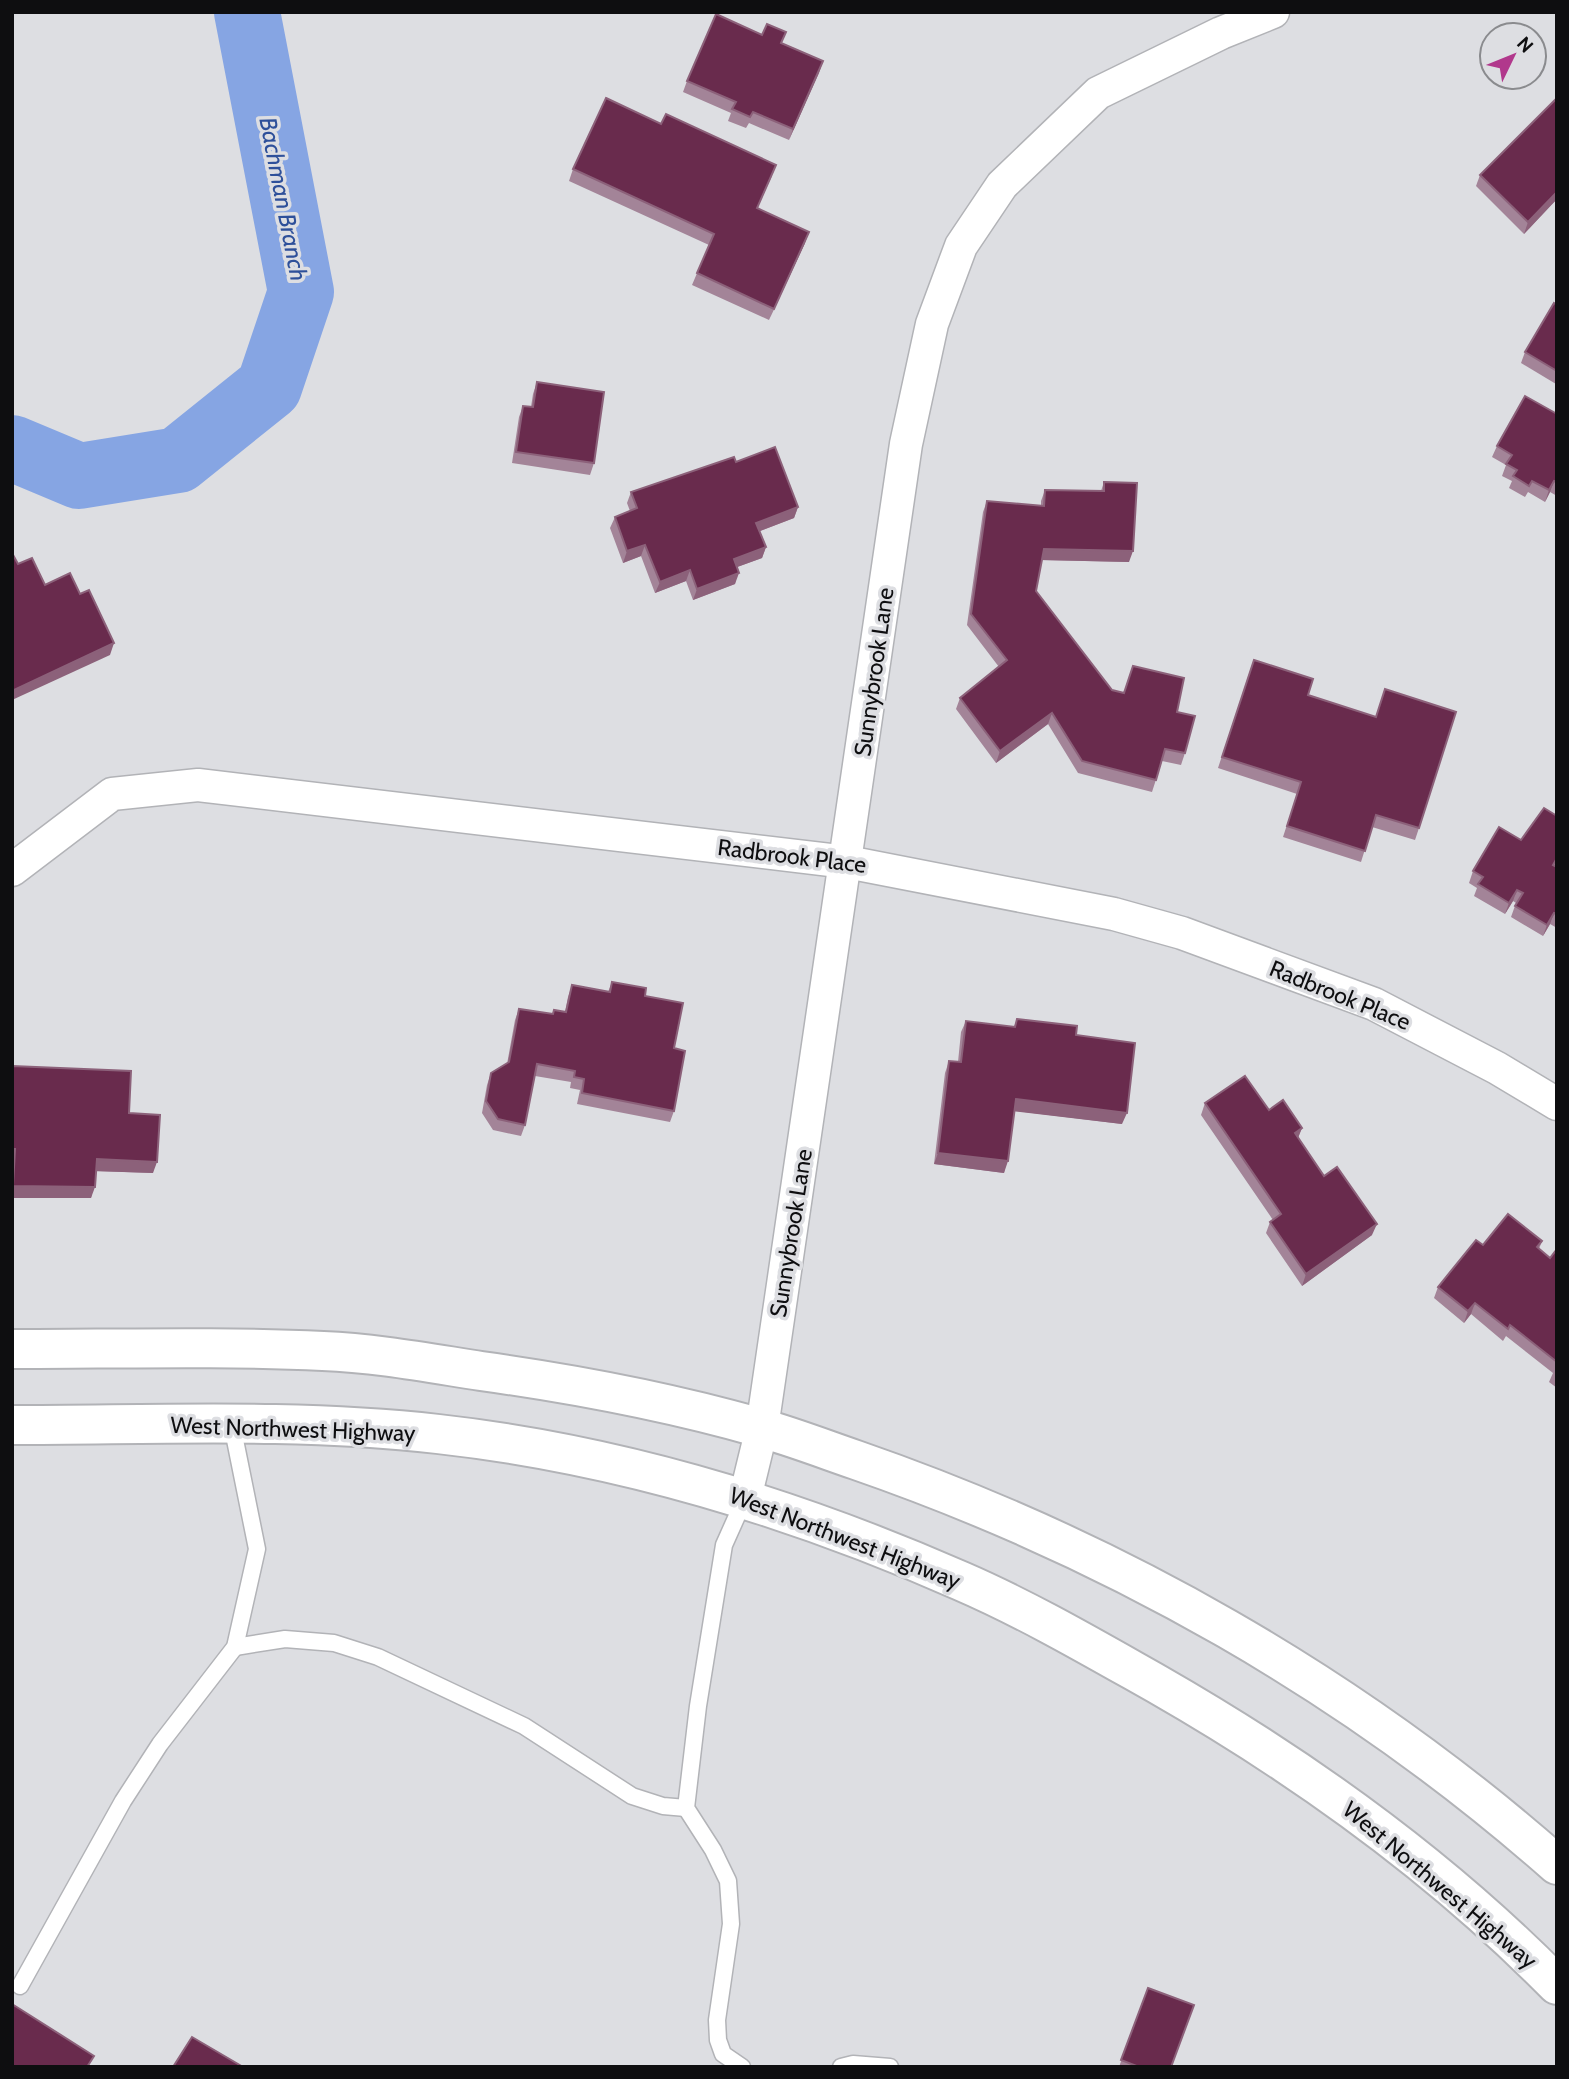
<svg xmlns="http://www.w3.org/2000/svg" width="1569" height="2079" font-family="Cabin,sans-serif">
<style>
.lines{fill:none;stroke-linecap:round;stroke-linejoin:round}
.river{stroke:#86a5e3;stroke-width:66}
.service-casing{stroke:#b2b3b7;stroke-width:19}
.minor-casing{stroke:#b2b3b7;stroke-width:35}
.primary-casing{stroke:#b2b3b7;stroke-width:42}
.service{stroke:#fff;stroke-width:16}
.minor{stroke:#fff;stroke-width:32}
.primary{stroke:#fff;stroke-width:38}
.wall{fill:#a38498}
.shaded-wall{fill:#8c617a}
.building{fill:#692b4d;stroke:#8c617a;stroke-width:2}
.labels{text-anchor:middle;stroke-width:7;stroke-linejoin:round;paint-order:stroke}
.street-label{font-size:23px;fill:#0e0e10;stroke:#dddee2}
.water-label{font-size:24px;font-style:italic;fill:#2e509a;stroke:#dddee2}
</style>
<rect width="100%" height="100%" fill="#dddee2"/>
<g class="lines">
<polyline class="river" points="12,448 79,476 178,460 269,387 301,292 247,12"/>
<g class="service-casing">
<g id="service">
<polyline points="235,1647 285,1639 334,1643 378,1657 524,1726 632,1796 663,1806 686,1808"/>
<polyline points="20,1986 123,1801 160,1744 235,1647 257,1549 232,1425"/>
<polyline points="742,2067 723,2054 718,2040 717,2020 731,1924 728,1881 713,1850 686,1808 698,1706 724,1545 745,1498"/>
<polyline points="841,2067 853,2064 890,2067"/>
</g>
</g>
<g class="minor-casing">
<g id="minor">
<polyline points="12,870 112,794 198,785 847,862 1114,914 1182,933 1374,1004 1497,1068 1557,1104"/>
<polyline points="745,1498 762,1428 906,444 932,324 961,246 1002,185 1098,93 1221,33 1273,12"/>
</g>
</g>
<g class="primary-casing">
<g id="primary">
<path d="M 12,1349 C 116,1349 220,1346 323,1351 C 376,1353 429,1363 481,1371 C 575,1384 670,1402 761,1428 C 793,1437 824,1449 856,1460 C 1113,1549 1353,1685 1557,1865"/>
<path d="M 12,1425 C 154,1425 297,1418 438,1434 C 618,1454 795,1508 961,1581 C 1028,1610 1093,1648 1157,1684 C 1302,1767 1439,1865 1557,1985"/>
</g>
</g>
<use href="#service" class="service"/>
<use href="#minor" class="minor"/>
<use href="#primary" class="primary"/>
</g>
<g class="wall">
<polygon points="782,43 823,61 789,140 749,123 746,128 728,121 731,113 683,92 687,81"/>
<polygon points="1557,98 1557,199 1524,234 1476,186 1480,175"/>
<polygon points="573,169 772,176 757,208 805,243 769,320 692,285 709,245 569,181"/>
<polygon points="1557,305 1557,382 1556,384 1521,363 1525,352"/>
<polygon points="537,382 594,463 590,475 512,463 519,417 523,406 531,407 533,394"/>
<polygon points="1557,414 1557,496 1550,492 1545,502 1528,492 1525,497 1509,488 1512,481 1502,476 1506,465 1492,457 1497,446"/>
<polygon points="736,462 798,507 794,518 760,531 766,547 762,558 737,567 735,584 693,600 686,581 655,593 641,556 623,563 610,528 615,517 630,511 627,503 631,492"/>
<polygon points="1104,482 1129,562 1042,560 1036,591 1112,690 1124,693 1133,666 1177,712 1185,753 1181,765 1162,761 1152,792 1078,773 1048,724 996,763 956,709 960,698 999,667 967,625 983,512 987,501 1041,506 1041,501 1045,490 1101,491"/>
<polygon points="1250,671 1308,695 1419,828 1415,840 1372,827 1361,862 1283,837 1297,794 1218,768"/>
<polygon points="1557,816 1557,862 1555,866 1557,867 1557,928 1550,924 1543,936 1511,917 1516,903 1513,901 1505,914 1474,896 1477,888 1469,883 1473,871"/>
<polygon points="612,982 645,996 674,1048 674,1111 670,1122 577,1104 580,1090 570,1088 571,1082 535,1076 525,1125 521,1136 493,1130 482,1113 487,1085 491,1073 507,1064 515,1020 519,1009 553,1014 554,1010 565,1012 568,997 572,985 608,992"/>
<polygon points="1017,1019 1076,1035 1122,1124 1015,1111 1004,1173 934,1164 945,1073 949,1061 958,1062 961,1032 966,1021 1014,1027"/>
<polygon points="12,1066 129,1113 153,1173 96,1171 91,1198 12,1198"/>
<polygon points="1205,1103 1269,1110 1302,1128 1298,1138 1324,1176 1372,1235 1302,1286 1266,1233 1270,1222 1273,1220 1201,1115"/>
<polygon points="1542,1241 1539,1249 1550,1258 1557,1249 1557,1388 1549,1382 1553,1373 1506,1336 1503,1341 1471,1314 1464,1323 1434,1298 1438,1287 1483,1245"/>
<polygon points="1148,1988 1171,2067 1119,2067"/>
</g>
<g class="shaded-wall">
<polygon points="823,61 819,73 789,140 793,129"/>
<polygon points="1557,192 1557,199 1524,234 1528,222"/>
<polygon points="809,232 805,243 769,320"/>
<polygon points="1554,481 1550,492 1545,502 1549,490"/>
<polygon points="798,507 794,518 752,534 756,523"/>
<polygon points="645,545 641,556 623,563 627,551"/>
<polygon points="766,547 762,558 729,570 734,559"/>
<polygon points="1044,549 1133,551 1129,562 1040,560"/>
<polygon points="690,570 686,581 655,593 660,582"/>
<polygon points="739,573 735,584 693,600 697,589"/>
<polygon points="114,643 110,655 12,700 12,691"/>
<polygon points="1052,713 1048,724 996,763 1000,751"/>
<polygon points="1517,890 1513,901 1505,914 1509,903"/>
<polygon points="1554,913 1550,924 1543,936 1547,925"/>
<polygon points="1016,1099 1127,1113 1122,1124 1012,1111"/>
<polygon points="1302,1128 1297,1140 1295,1133"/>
<polygon points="938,1153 1008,1161 1004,1173 934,1164"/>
<polygon points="97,1159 157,1162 153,1173 92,1171"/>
<polygon points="13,1186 95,1187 91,1198 12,1198"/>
<polygon points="1377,1224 1372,1235 1302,1286 1306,1274"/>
<polygon points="1475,1303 1471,1314 1464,1323 1468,1311"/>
</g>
<g class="building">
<polygon points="716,14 762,35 767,24 786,32 781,43 823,61 793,129 753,112 750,117 732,109 736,102 687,81"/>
<polygon points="606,98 661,124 666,114 776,165 757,208 809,232 774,309 697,273 714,234 573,169"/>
<polygon points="1557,98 1557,192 1528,222 1480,175"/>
<polygon points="1554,303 1557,305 1557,371 1525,352"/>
<polygon points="537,382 604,392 594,463 516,452 523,406 533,407"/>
<polygon points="1525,396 1557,414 1557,482 1554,481 1549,490 1532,481 1529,486 1513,476 1517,470 1506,464 1512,455 1497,446"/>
<polygon points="775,447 798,507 756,523 766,547 734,559 739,573 697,589 690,570 660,582 645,545 627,551 615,517 637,508 631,492 734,457 736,462"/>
<polygon points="1104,482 1137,483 1133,551 1044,549 1036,591 1112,690 1124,693 1133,666 1184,678 1177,712 1195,716 1185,753 1165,749 1156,780 1082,761 1052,713 1000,751 960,698 1007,660 971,614 987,501 1044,506 1045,490 1104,491"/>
<polygon points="12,553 18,564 32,558 45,585 70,573 80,594 89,590 114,643 12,691"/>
<polygon points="1254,660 1313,679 1308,695 1376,717 1385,689 1456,712 1419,828 1376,815 1365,851 1287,826 1301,782 1222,757"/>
<polygon points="1544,808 1557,816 1557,858 1553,865 1557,867 1557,914 1554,913 1547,925 1515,906 1523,893 1517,890 1509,903 1478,884 1483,877 1473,871 1499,827 1521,840"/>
<polygon points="612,982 646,988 645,996 683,1003 674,1048 685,1051 674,1111 582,1093 584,1079 574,1077 575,1071 537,1064 525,1125 498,1119 486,1101 491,1073 509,1062 519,1009 553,1014 554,1010 566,1012 572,985 610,992"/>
<polygon points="1017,1019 1077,1026 1076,1035 1135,1043 1127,1113 1016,1099 1008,1161 938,1153 949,1061 961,1062 966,1021 1015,1027"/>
<polygon points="12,1066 131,1071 129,1113 160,1115 157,1162 97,1159 95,1187 13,1186 15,1149 12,1149"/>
<polygon points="1245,1076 1269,1110 1283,1100 1302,1128 1295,1133 1324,1176 1337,1167 1377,1224 1306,1274 1270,1222 1281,1214 1205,1103"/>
<polygon points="1508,1214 1542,1241 1537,1247 1550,1258 1557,1249 1557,1362 1510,1325 1508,1329 1475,1303 1468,1311 1438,1287 1476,1240 1483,1245"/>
<polygon points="1148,1988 1194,2005 1171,2067 1139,2067 1121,2060"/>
<polygon points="12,2004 94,2056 87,2067 12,2067"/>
<polygon points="192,2037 243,2067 173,2067"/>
</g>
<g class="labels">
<g class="street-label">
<text transform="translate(874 672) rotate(-82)" y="8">Sunnybrook Lane</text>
<text transform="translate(792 856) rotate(7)" y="8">Radbrook Place</text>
<text transform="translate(1340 995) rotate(22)" y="8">Radbrook Place</text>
<text transform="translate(791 1233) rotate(-81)" y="8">Sunnybrook Lane</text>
<text transform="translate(293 1429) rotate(2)" y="8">West Northwest Highway</text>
<text transform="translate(845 1538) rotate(21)" y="8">West Northwest Highway</text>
<text transform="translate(1440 1885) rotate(40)" y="8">West Northwest Highway</text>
</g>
<g class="water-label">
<text transform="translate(283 199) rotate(79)" y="8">Bachman Branch</text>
</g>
</g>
<rect width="1569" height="2079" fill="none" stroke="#0e0e10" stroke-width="28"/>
<g transform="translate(1513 56) rotate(47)"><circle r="33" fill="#dddee2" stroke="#8a8b8e" stroke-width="2"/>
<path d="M0-5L12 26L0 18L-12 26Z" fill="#b1388c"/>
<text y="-10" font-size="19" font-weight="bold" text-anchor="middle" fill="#0e0e10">N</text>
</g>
</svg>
